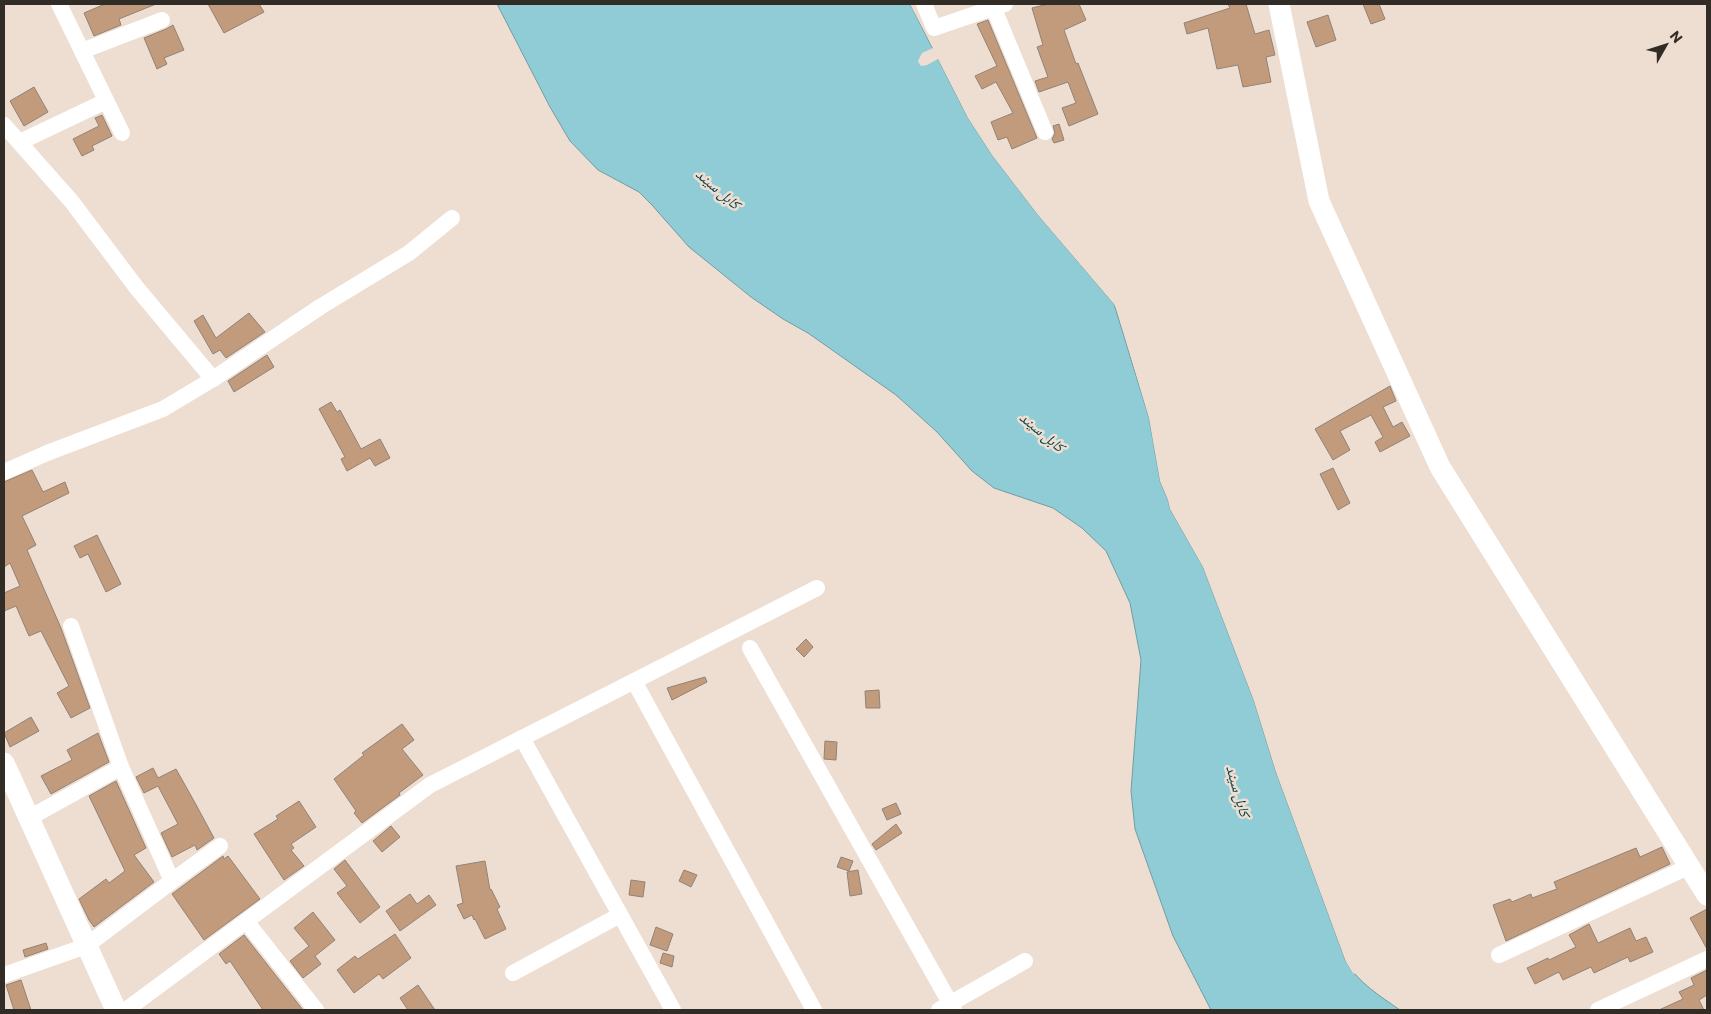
<svg xmlns="http://www.w3.org/2000/svg" width="1711" height="1014" font-family="Commissioner,'Noto Naskh Arabic',sans-serif">
<style>
.water{fill:#8fccd5;stroke:#739ca1}
.pier{fill:#eeded1}
.building{fill:#c29b7c;stroke:#918377}
.lines{fill:none;stroke-linecap:round;stroke-linejoin:round}
.minor{stroke:#fff;stroke-width:16}
.tertiary{stroke:#fff;stroke-width:21}
.labels{text-anchor:middle;stroke-width:5;stroke-linejoin:round;paint-order:stroke}
.water-label{font-size:15px;font-style:italic;fill:#074149;stroke:#eeded1}
</style>
<rect width="100%" height="100%" fill="#eeded1"/>
<path class="water" d="M 497,4 L 910,4 L 968,118 L 992,155 L 1038,215 L 1114,304 L 1149,418 L 1160,481 L 1168,500 L 1170,509 L 1203,567 L 1254,701 L 1276,772 L 1346,962 C 1359,983 1380,996 1400,1010 L 1211,1010 L 1173,936 L 1135,829 L 1131,791 L 1141,660 L 1130,603 L 1106,551 L 1082,528 L 1053,508 L 994,488 L 972,471 L 937,432 L 896,395 L 808,333 L 783,319 L 751,297 L 689,247 L 651,204 L 639,192 L 598,170 L 570,141 L 550,107 Z"/>
<polygon class="pier" points="910,4 913,4 971,117 994,154 1040,213 1116,303 1119,309 1151,418 1163,481 1171,499 1172,508 1205,566 1256,700 1279,771 1348,961 1358,975 1353,973 1346,962 1276,772 1254,701 1203,567 1170,509 1168,500 1160,481 1149,418 1117,310 1114,304 1038,215 992,155 968,118 938,59 927,65 922,66 920,65 918,61 922,53 933,48"/>
<g class="building">
<polygon points="105,4 156,4 119,19 121,25 94,36 84,13"/>
<polygon points="208,4 259,4 264,12 224,33"/>
<polygon points="1048,4 1079,4 1086,20 1064,30 1076,64 1078,63 1098,114 1069,126 1062,108 1076,103 1068,82 1039,92 1035,81 1048,77 1037,47 1043,45 1032,8"/>
<polygon points="1228,4 1246,4 1255,34 1269,30 1275,55 1266,57 1271,82 1243,87 1238,65 1217,69 1208,28 1187,34 1184,23 1230,8"/>
<polygon points="1363,4 1379,4 1385,19 1371,24"/>
<polygon points="1328,15 1336,40 1316,47 1307,22"/>
<polygon points="988,20 1037,138 1012,149 1007,137 998,140 991,122 1013,113 996,82 982,89 975,76 997,66 977,24"/>
<polygon points="173,25 184,50 164,58 167,64 157,69 144,38 166,29"/>
<polygon points="34,87 48,112 24,126 10,101"/>
<polygon points="102,115 112,136 92,146 94,150 82,156 73,139 99,126 95,118"/>
<polygon points="1059,124 1064,140 1054,143 1052,139 1055,133 1053,126"/>
<polygon points="249,313 265,332 226,358 220,350 213,354 194,321 203,315 216,338"/>
<polygon points="267,355 274,367 234,392 228,381"/>
<polygon points="1390,386 1396,401 1383,407 1393,427 1402,422 1410,436 1380,452 1375,442 1383,437 1371,415 1340,431 1350,450 1333,460 1315,429"/>
<polygon points="331,402 337,412 340,410 361,449 380,439 390,458 375,466 370,458 347,471 341,459 345,457 319,409"/>
<polygon points="1333,468 1350,503 1338,510 1320,474"/>
<polygon points="32,470 43,492 65,482 69,493 22,516 36,545 27,550 61,628 90,708 71,718 57,693 69,686 41,631 29,636 16,606 4,611 4,593 20,586 10,563 4,567 4,482"/>
<polygon points="97,535 121,584 106,592 88,554 80,558 74,546"/>
<polygon points="806,639 813,647 804,657 796,649"/>
<polygon points="705,677 707,682 672,700 667,688"/>
<polygon points="879,690 880,708 866,708 865,691"/>
<polygon points="31,717 39,731 10,747 4,733"/>
<polygon points="402,724 414,740 402,749 423,775 399,793 400,795 362,823 354,813 356,811 334,779 364,755 362,753"/>
<polygon points="98,733 109,762 51,794 41,776 72,760 67,750"/>
<polygon points="825,741 837,742 836,760 824,759"/>
<polygon points="153,768 158,778 176,769 194,801 214,838 197,850 195,845 172,857 161,833 178,824 158,786 144,793 136,777"/>
<polygon points="116,781 146,848 134,855 154,882 94,927 89,920 79,899 106,879 109,883 125,871 89,796"/>
<polygon points="299,801 316,827 291,844 294,848 291,850 304,866 284,880 254,834 278,819 276,816"/>
<polygon points="896,803 901,814 887,820 882,809"/>
<polygon points="896,824 902,833 876,850 872,844"/>
<polygon points="391,826 400,837 382,852 373,841"/>
<polygon points="1662,847 1670,864 1506,941 1493,905 1510,899 1512,902 1531,894 1532,898 1557,889 1554,882 1636,848 1640,857"/>
<polygon points="223,856 224,859 228,856 260,899 204,940 172,894"/>
<polygon points="841,857 853,861 849,871 837,867"/>
<polygon points="345,860 380,907 360,923 337,893 347,886 334,869"/>
<polygon points="485,861 490,890 491,889 500,907 497,909 506,929 485,939 475,919 474,920 472,915 464,919 457,905 463,903 456,866"/>
<polygon points="684,870 697,875 691,887 679,881"/>
<polygon points="858,870 862,894 850,896 847,872"/>
<polygon points="631,880 645,882 643,897 629,895"/>
<polygon points="410,894 417,904 429,895 436,905 400,931 386,911"/>
<polygon points="1707,909 1707,949 1690,918"/>
<polygon points="313,912 335,940 315,956 321,964 303,978 290,961 309,946 294,928"/>
<polygon points="1589,924 1598,943 1630,928 1636,941 1646,937 1653,952 1630,962 1628,957 1594,973 1591,967 1563,980 1559,972 1535,984 1527,968 1548,958 1549,960 1576,947 1569,935"/>
<polygon points="656,927 673,934 667,951 650,945"/>
<polygon points="395,934 411,958 383,979 379,974 354,993 337,970 355,956 358,959"/>
<polygon points="244,935 303,1010 263,1010 230,961 226,964 219,954"/>
<polygon points="46,943 48,949 25,957 23,950"/>
<polygon points="663,953 674,956 672,967 660,963"/>
<polygon points="1707,970 1707,995 1699,1000 1704,1010 1659,1010 1683,999 1679,992 1694,985 1691,978"/>
<polygon points="21,980 31,1010 14,1010 6,985"/>
<polygon points="418,985 435,1010 408,1010 400,998"/>
</g>
<g class="lines">
<g class="minor">
<polyline points="59,4 122,133"/>
<polyline points="924,4 934,28 1005,4"/>
<polyline points="992,4 1045,132"/>
<polyline points="82,51 162,20"/>
<polyline points="4,125 72,202 136,287 213,379"/>
<polyline points="20,142 106,101"/>
<polyline points="4,472 47,453 163,409 213,379 320,307 409,253 452,218"/>
<polyline points="71,626 121,767 172,881"/>
<polyline points="750,648 954,1010"/>
<polyline points="634,681 814,1010"/>
<polyline points="522,738 673,1010"/>
<polyline points="29,818 121,767"/>
<polyline points="246,921 316,1010"/>
<polyline points="1499,955 1690,866"/>
<polyline points="513,973 620,915"/>
<polyline points="4,975 86,946 172,881 220,846"/>
<polyline points="126,1010 430,785 817,588"/>
<polyline points="939,1010 1025,961"/>
<polyline points="1598,1010 1707,959"/>
</g>
<g class="tertiary">
<polyline points="1279,4 1319,201 1440,467 1707,895"/>
<polyline points="4,763 116,1010"/>
</g>
</g>
<g class="labels">
<g class="water-label">
<text transform="translate(718 189) rotate(41)" y="5">کابل سيند</text>
<text transform="translate(1042 432) rotate(40)" y="5">کابل سيند</text>
<text transform="translate(1238 791) rotate(74)" y="5">کابل سيند</text>
</g>
</g>
<rect width="1711" height="1014" fill="none" stroke="#322c27" stroke-width="10"/>
<g transform="translate(1666 45) rotate(51)" stroke="#eeded1" stroke-width="4" paint-order="stroke">
<path d="M0-4L9 19L0 12L-9 19Z" fill="#322c27"/>
<text y="-8" font-size="14" font-weight="bold" text-anchor="middle" fill="#322c27">N</text>
</g>
</svg>
